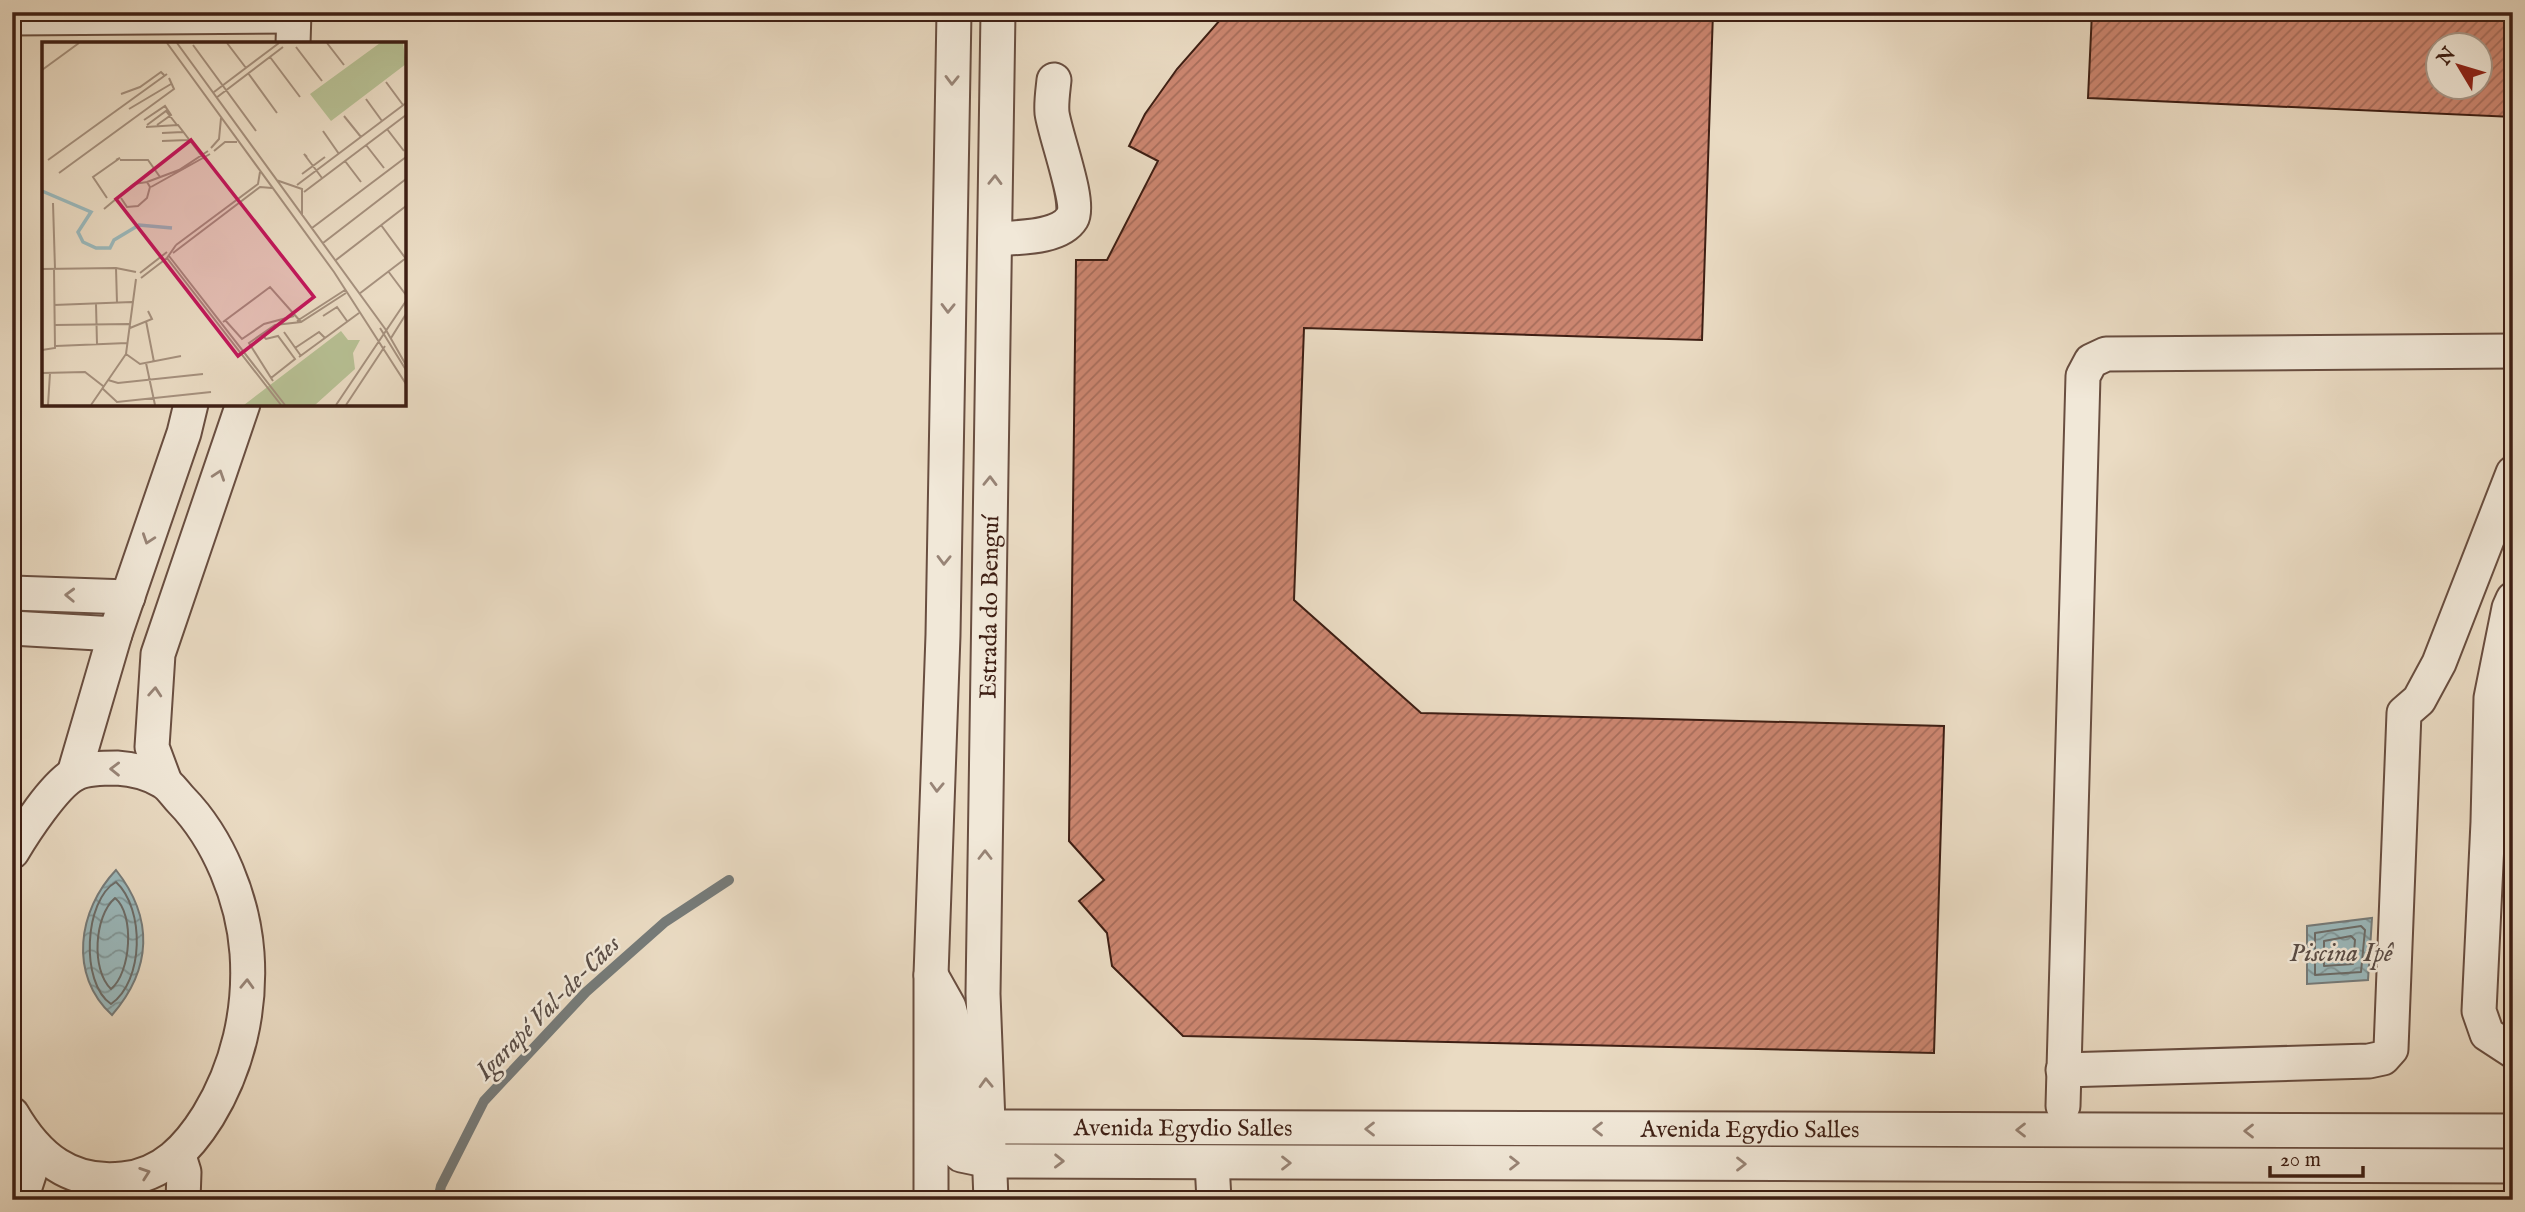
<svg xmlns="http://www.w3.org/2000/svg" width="2525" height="1212" font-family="'IM FELL English',serif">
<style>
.water{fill:url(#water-waves);stroke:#767b79;stroke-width:2}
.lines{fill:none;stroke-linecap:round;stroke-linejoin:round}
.shore{stroke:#6c6c68;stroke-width:2}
.stream{stroke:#767b79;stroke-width:10}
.building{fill:url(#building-hatch);stroke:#3e1f14;stroke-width:2;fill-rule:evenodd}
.minor-casing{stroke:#694e40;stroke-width:37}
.minor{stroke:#f1e8d8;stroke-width:33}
.oneway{stroke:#988476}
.labels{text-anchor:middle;stroke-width:5;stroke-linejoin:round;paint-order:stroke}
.street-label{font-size:24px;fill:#3e1f14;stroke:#f1e8d8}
.water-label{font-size:26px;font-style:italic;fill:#5a4d46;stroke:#f1e8d8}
.inset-river{fill:none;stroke:#9bb9bc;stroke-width:3.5}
.inset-road{fill:none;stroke:#a5907d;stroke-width:2}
.view{fill:#c2185b;fill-opacity:0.15;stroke:#c2185b;stroke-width:3.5}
.inset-edge{fill:none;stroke:#3e1f14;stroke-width:3.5}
</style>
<defs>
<pattern id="water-waves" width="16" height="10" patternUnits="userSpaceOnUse" patternTransform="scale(1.75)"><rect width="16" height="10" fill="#9bb9bc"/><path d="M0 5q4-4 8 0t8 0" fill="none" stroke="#809698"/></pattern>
<pattern id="building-hatch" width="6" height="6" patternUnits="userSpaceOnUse" patternTransform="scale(1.75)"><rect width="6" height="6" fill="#cc8670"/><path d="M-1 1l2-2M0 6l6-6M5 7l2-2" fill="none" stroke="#a76d5b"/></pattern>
</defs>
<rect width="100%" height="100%" fill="#eadbc3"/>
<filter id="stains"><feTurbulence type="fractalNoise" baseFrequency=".00286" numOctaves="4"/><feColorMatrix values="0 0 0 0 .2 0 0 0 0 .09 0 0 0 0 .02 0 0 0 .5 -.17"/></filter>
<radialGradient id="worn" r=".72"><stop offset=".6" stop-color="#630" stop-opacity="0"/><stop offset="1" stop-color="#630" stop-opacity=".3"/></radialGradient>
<g class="water">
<path d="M 116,870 C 154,918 152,969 112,1015 C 68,975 78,910 116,870 Z"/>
<polygon points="2372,918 2368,980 2307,984 2307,926"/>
</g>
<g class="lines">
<g class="shore">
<path d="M 116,882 C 145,909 144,981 111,1004 C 80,983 84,900 116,882 Z"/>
<path d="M 115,898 C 135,914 131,973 111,989 C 91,970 94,916 115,898 Z"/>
<polygon points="2361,926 2365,930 2361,972 2315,975 2315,933"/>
<polygon points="2351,936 2355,940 2353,964 2324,966 2324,941"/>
</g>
<polyline class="stream" points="438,1200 441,1186 484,1101 586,992 665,922 729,880"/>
</g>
<g class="building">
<polygon points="1227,12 1713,12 1702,340 1304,328 1294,600 1421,713 1944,726 1934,1053 1183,1036 1112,966 1107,933 1079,901 1104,880 1069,841 1076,260 1107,260 1158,161 1129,146 1145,114 1177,69"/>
<path d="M 2092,12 L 2513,12 L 2513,117 L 2088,98 ZM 2438,46 L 2480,46 L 2480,88 L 2438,88 Z"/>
</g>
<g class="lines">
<g class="minor-casing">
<g id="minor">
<polyline points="12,18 294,16"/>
<polyline points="293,44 294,12"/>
<path d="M 995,239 C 1016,237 1059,239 1072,218 C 1081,203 1055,135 1052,113 C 1051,102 1053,90 1054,80"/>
<polyline points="12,593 128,597"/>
<polyline points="2513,599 2509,608 2491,698 2488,822 2479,1011 2487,1034 2513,1051"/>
<polyline points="12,628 115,634"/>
<polyline points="74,774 115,634 184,433 191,404"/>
<polyline points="165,782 152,747 158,654 243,404"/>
<path d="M 12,852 C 24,832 55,784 75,774 C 86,768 104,768 117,768 C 132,769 149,773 162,781 C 170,785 175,794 181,800 C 219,839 243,899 247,953 C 251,1010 238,1067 208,1116 C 188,1148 163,1175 123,1179 C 70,1185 37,1157 12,1114"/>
<polyline points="931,975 949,1007 957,1038 958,1152 961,1155 990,1161 2513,1166"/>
<polyline points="2063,1070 2369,1061 2383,1058 2391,1049 2404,713 2419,700 2439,663 2513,473"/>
<path d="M 2063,1106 C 2068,862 2078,619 2083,376 L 2091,361 L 2106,354 L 2513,351"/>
<path id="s1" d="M 987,1127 L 2513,1131"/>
<polyline points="179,1156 184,1172 183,1200"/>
<polyline points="1212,1163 1214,1200"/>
<polyline points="24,1200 25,1187 37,1150"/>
<polyline points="931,1200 931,975 943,635 954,12"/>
<path id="s2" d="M 991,1200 L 983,994 L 998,12"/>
</g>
</g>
<use href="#minor" class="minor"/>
</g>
<defs><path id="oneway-chevron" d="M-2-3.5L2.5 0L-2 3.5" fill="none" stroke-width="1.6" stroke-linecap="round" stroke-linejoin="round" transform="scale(1.75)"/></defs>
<g class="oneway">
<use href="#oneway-chevron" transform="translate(952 80) rotate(91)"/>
<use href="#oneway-chevron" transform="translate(995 180) rotate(-89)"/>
<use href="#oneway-chevron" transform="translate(948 308) rotate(91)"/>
<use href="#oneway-chevron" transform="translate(219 475) rotate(-71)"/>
<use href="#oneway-chevron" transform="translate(990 481) rotate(-89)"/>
<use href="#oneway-chevron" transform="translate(148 539) rotate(109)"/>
<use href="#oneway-chevron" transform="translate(944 560) rotate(91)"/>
<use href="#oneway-chevron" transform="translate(70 595) rotate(-178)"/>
<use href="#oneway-chevron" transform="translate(155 692) rotate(-86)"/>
<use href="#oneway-chevron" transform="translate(115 769) rotate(-179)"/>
<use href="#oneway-chevron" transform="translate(937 787) rotate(92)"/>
<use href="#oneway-chevron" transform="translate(985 855) rotate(-90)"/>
<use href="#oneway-chevron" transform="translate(247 984) rotate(-88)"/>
<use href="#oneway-chevron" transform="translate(986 1083) rotate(-92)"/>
<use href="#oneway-chevron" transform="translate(1370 1129) rotate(-180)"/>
<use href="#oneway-chevron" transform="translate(1598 1129) rotate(-180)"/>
<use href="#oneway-chevron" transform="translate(2021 1130) rotate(-180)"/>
<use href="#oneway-chevron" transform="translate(2249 1131) rotate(-180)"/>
<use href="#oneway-chevron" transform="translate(1059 1161) rotate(1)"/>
<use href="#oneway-chevron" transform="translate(1286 1163)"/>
<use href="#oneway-chevron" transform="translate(1514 1163)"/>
<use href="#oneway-chevron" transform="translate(1741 1164)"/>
<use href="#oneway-chevron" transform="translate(145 1173) rotate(-19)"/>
</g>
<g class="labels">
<g class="street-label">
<text dy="8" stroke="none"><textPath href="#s2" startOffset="593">Estrada do Benguí</textPath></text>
<text dy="8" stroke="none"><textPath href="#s1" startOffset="196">Avenida Egydio Salles</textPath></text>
<text dy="8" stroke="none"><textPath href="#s1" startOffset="763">Avenida Egydio Salles</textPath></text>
</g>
<g class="water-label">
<text x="2341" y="961">Piscina Ipê</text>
<text transform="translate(547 1007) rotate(-45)" y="9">Igarapé Val-de-Cães</text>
</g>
</g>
<g transform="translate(42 42)">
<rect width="364" height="364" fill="#eadbc3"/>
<path d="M 338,1 L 361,1 L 364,22 L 289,79 L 268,52 ZM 299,289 L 306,298 L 318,298 L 311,311 L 313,327 L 273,363 L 202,363 Z" fill="#b7c094"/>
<path class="inset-river" d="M 0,149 L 49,170 L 36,190 L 41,200 L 54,206 L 68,206 L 72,198 L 97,183 L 130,186"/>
<path class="inset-road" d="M 125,1 L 292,230 L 364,342M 135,1 L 344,288 L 364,323M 185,1 L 204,26M 285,1 L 302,23M 151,3 L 214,89M 254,5 L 280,39M 228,15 L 258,55M 0,28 L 37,1M 206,31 L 235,71M 344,40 L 361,63M 172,50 L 237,1M 79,52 L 98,45 L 119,30 L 122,33M 174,56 L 241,5M 324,57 L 340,79M 87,67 L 129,42M 302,74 L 319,95M 102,78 L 123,64 L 129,73 L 115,83M 105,83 L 124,69 L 135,83M 104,85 L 136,83 L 162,117M 345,87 L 362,109M 281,89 L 297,112M 120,91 L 141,90M 120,99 L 146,98M 324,103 L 342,126M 169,106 L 177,97 L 179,76M 172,109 L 183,100 L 195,100M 265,115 L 262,112 L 280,136M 6,118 L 125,32M 78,118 L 106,118 L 118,135M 303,119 L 319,140M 17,131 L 132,47 L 127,36M 260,132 L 283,115M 234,138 L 260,147 L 260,173M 105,140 L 137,128 L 166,109M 255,143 L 364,61M 109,145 L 168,112M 262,150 L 364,73M 65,156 L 51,135 L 78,116 L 74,118M 11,161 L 13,227M 62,167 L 92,142 L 105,140 L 108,145 L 105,156 L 96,164 L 85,165 L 79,156M 339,183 L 364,217M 270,186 L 364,115M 281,201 L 364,137M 134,203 L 125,216 L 239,363M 134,203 L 216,142 L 218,130M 131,211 L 218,145 L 230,146M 127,214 L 243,363M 294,218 L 364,164M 74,226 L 75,261M 0,227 L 74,226 L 94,230M 346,229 L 364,253M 98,231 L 125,210M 99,236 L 125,216M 317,252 L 364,216M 54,262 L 55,302M 12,263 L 90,260M 281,274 L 295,265 L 305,279M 183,278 L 200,297 L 222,282 L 252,274M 104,279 L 112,320M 255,279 L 303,248M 181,280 L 228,245 L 259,280M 13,283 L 87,282M 88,286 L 110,277 L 106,269M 338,286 L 364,328M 242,290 L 259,314M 219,292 L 224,297 L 236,294 L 253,317 L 229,336M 349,296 L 364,272M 14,304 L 85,301M 253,306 L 277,290 L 283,296M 0,308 L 13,306 L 12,227M 84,312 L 98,322 L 139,314M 257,315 L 317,271M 104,321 L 113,363M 0,331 L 43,330 L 61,344M 66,338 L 76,341 L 161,332M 231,339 L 207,301 L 233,283 L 259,280 L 304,251M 60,346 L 75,360 L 169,350M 6,363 L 8,331M 49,363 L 84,312 L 94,237M 294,363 L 364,259M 304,363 L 343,304"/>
<path class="view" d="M 149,98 L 272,255 L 196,314 L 74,157 Z"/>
<rect width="364" height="364" class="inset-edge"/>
</g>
<rect width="2525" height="1212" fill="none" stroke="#eadbc3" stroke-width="42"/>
<rect x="14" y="14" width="2497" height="1184" fill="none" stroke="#3e1f14" stroke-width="3.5"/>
<rect x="21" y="21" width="2483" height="1170" fill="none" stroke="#3e1f14" stroke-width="2"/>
<g transform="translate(2459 66) rotate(308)"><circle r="33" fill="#f1e8d8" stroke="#a9988a" stroke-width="2"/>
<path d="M0-5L12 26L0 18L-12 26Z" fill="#8f2418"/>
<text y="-10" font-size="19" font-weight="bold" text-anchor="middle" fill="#3e1f14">N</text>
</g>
<path d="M2270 1166v10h93v-10" fill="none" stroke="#3e1f14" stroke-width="3.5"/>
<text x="2280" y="1166" font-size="21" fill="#3e1f14" stroke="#f1e8d8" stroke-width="5" paint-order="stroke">20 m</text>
<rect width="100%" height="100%" filter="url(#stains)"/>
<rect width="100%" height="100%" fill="url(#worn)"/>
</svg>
